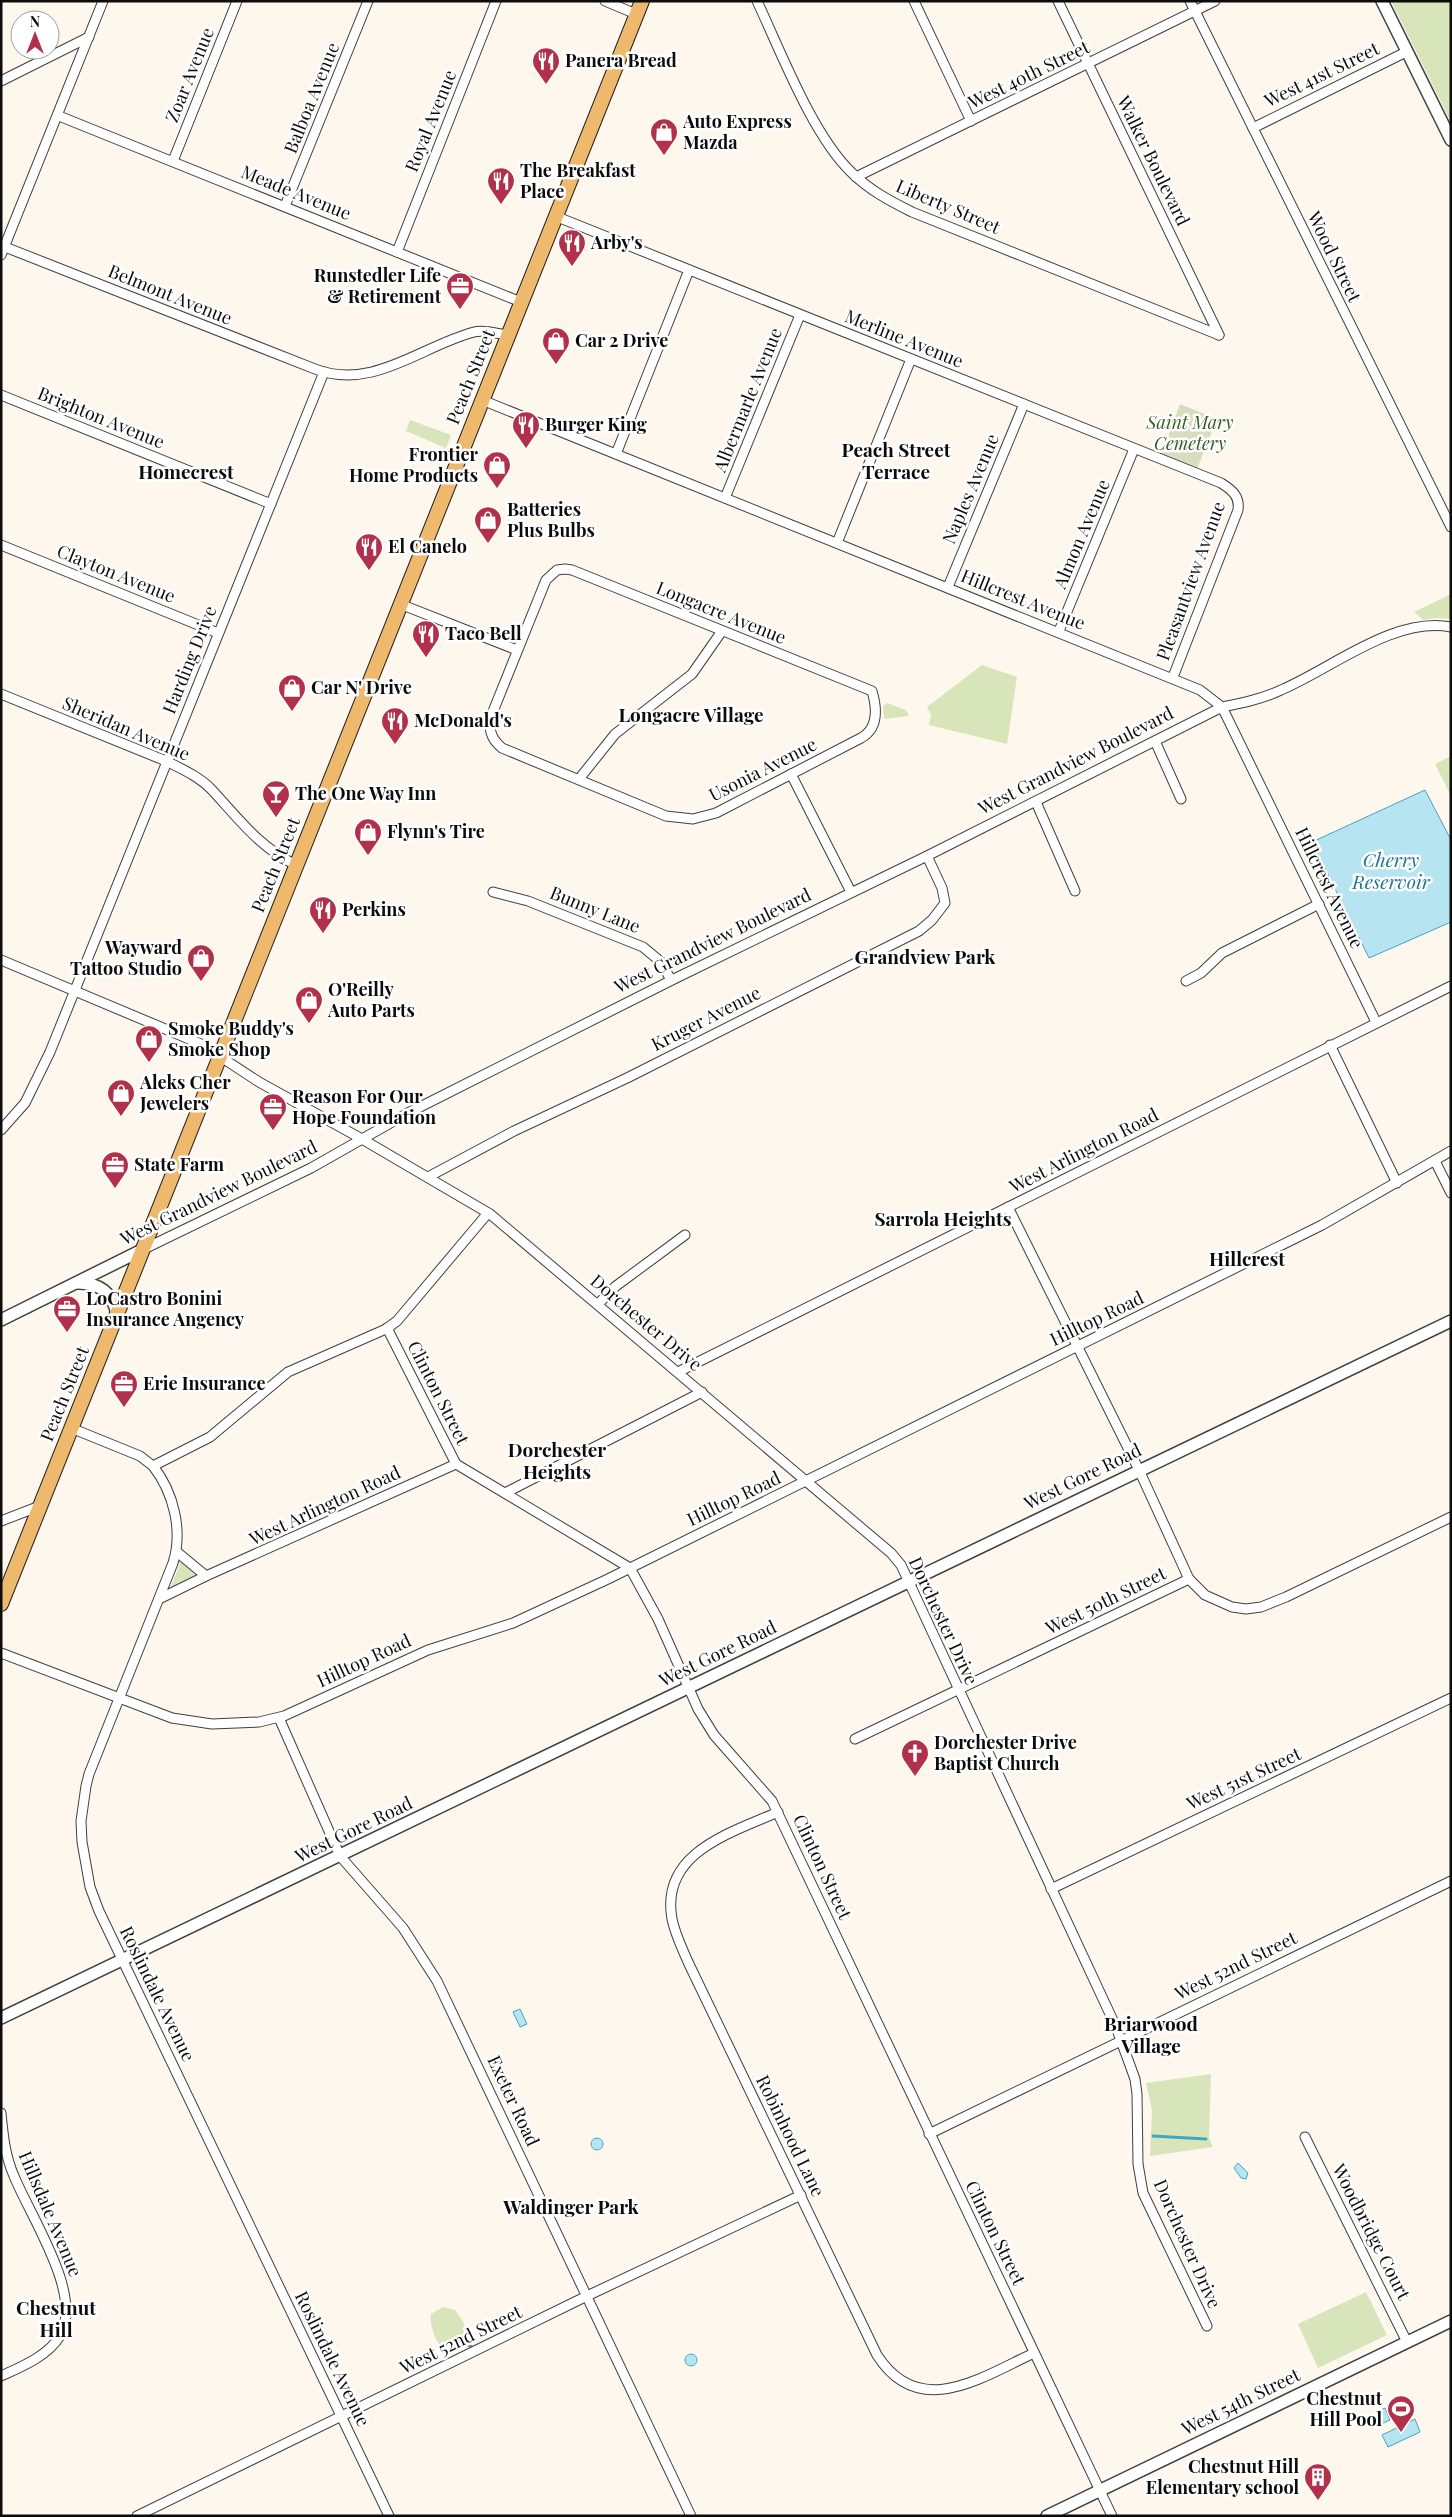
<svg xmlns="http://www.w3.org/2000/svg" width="1452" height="2517" font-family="'Playfair Display',serif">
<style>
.green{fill:#d8e5ba}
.cemetery{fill:#d9ddc0}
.water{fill:#b6e5f1;stroke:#42a5c2}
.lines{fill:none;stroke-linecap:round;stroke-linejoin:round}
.stream{stroke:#42a5c2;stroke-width:3}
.minor-casing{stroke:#3f3f3f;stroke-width:11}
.tertiary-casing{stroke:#3f3f3f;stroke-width:14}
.primary-casing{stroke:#1d1d1d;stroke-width:16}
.minor{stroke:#fff;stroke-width:9}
.tertiary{stroke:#fff;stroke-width:11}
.primary{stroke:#eeb86d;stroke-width:14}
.labels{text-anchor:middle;stroke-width:5;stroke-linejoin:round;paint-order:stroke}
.poi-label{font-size:18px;font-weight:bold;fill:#0c0c0c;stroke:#fff;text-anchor:start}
.street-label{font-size:18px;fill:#0c0c0c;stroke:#fff}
.park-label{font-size:18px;font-style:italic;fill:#395e22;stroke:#fff}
.neighbourhood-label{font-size:19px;font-weight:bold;fill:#0c0c0c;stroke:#fff}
.water-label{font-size:19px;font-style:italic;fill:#207594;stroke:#fff}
</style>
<rect width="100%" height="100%" fill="#fef7ed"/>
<g class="green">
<polygon points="1391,1 1451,1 1451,122"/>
<polygon points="410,420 451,435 446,448 406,431"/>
<polygon points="1451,594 1451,619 1434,618 1423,620 1414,612"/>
<polygon points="982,665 1017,677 1007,744 929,725 931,715 927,707"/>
<polygon points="887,703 906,710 909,716 884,719 883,706"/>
<polygon points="1451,756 1451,796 1435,764"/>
<polygon points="181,1561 198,1576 176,1588 170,1589"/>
<polygon points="1211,2074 1209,2138 1213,2147 1150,2156 1152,2111 1146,2083"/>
<polygon points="1366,2292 1387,2335 1318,2368 1298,2324"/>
<path d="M 443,2307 L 455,2310 L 464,2323 L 464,2339 L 455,2346 C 452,2346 446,2347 442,2346 C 435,2343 429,2321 431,2314 Z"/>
</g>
<polygon class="cemetery" points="1180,404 1217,419 1197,469 1161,455"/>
<g class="water">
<polygon points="1425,790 1451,840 1451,922 1369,958 1312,842"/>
<polygon points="520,2009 527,2024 520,2027 513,2012"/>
<circle cx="597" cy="2144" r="6"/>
<polygon points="1238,2163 1248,2173 1246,2179 1241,2178 1234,2168"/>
<circle cx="691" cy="2360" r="6"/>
<polygon points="1385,2408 1390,2420 1383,2423 1378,2411"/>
<polygon points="1415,2419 1420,2432 1388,2447 1382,2435"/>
</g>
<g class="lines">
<g class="stream">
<polyline points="1153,2136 1206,2139"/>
<polyline points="460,2343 471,2346"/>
</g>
<g class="minor-casing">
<g id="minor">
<polyline points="605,1 636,14"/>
<path d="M 757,1 C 781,52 812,134 851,172 C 869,190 890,201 912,212 L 1219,335"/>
<polyline points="914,1 971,121"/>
<polyline points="1058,1 1219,335"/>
<polyline points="1190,1 1451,527"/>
<polyline points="1,81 89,37"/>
<polyline points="59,116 521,302"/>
<polyline points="1253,128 1406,52"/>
<polyline points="173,161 237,1"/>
<polyline points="856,177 1215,1"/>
<polyline points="285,206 368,1"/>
<path d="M 555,216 L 1221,483 C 1232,490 1240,496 1238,510 L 1173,677"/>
<path d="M 5,247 L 315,369 C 373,391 421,346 474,332 C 484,329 498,334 508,335"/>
<polyline points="397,252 496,1"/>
<polyline points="1,255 103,1"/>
<polyline points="1,395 271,504"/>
<polyline points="482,400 1200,690 1222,707 1376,1022"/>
<polyline points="616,454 689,270"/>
<polyline points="725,498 800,315"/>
<polyline points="837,543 911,359"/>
<polyline points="1,545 218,633"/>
<path d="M 565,569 L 572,570 L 872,691 C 877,708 879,728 861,738 L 716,813 L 693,819 L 666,816 L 502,748 C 490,738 488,728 492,714 L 546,580 L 557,570 Z"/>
<polyline points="948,587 1024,404"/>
<polyline points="400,604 517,650"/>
<polyline points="1059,631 1134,449"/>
<path d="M 1,694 L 166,761 C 182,769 200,777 212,790 C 239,819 259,847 296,865"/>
<polyline points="1155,741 1181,799"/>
<polyline points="791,774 851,892"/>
<polyline points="579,779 615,734 692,674 722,631"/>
<polyline points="1036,802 1075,891"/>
<polyline points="493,892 528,901 643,947 661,962 671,980"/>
<polyline points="1,960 201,1044 259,1082 362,1139 490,1214 891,1553 901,1565 1116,2027 1135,2079 1137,2094 1138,2164 1143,2193 1207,2326"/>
<polyline points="1186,981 1201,973 1222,953 1319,904"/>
<polyline points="1330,1045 1397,1183"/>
<polyline points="1,1130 25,1103 50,1052 324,372"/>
<polyline points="1435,1161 1451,1193"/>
<polyline points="428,1177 514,1131 627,1078 919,931 932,920 945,903 942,888 927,856"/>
<polyline points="1008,1207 1139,1470 1189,1579 1205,1595 1232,1607 1246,1609 1261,1607 1286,1597 1451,1517"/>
<path d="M 142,1250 L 311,1168 L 408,1113 L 674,979 L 927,856 L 1222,707 C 1242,703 1262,699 1281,690 C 1331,669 1394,616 1451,627"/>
<polyline points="598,1304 616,1286 685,1235"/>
<polyline points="387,1328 456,1464 630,1568 658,1619 698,1709 714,1735 772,1801 1112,2516"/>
<polyline points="678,1372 1451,986"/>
<polyline points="71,1428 140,1456 153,1466 210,1437 288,1372 386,1329 397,1321 488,1213"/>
<path d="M 153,1466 C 174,1493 183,1531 173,1563 L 89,1774 L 86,1786 L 81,1821 L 82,1842 L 90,1887 L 99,1911 L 389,2516"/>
<polyline points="505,1493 702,1392"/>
<polyline points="1,1521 40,1506"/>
<polyline points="177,1552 206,1576"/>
<polyline points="159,1599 206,1576 456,1464"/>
<polyline points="1,1653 172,1718 212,1724 259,1722 284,1716 428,1650 513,1623 608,1579 1322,1225 1451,1151"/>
<polyline points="279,1718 340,1856 403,1928 437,1981 691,2516"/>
<polyline points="855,1739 1189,1579"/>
<path d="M 778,1812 C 730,1833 660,1853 672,1919 C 675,1934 682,1948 688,1962 L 877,2355 C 919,2421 982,2377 1034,2353"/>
<polyline points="1051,1889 1451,1698"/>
<path d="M 1,2113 C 3,2134 5,2156 14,2176 C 30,2216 84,2295 60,2336 C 48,2356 21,2367 1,2376"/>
<polyline points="929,2134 1451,1881"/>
<polyline points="1305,2137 1407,2342"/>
<polyline points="137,2516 587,2296 801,2195"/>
</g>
</g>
<g class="tertiary-casing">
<g id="tertiary">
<polyline points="1382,1 1451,140"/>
<path d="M 77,1283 C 100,1283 112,1292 117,1314"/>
<polyline points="1,1320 142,1250"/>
<polyline points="1,2018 1451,1321"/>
<polyline points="1047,2516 1451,2321"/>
</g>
</g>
<g class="primary-casing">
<polyline id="primary" points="1,1604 642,1"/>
</g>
<use href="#minor" class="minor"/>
<use href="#tertiary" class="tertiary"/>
<use href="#primary" class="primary"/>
</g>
<defs>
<g id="restaurant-pin" transform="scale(1.4375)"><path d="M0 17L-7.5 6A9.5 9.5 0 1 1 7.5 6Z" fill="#b1304c" stroke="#fff"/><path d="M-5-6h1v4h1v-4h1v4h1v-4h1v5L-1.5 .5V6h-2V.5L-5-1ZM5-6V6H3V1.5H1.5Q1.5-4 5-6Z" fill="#fff"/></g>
<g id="shop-pin" transform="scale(1.4375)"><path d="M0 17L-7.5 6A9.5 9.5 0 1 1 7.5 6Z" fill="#b1304c" stroke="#fff"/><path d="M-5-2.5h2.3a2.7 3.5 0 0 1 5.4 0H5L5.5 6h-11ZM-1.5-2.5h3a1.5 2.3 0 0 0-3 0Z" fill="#fff"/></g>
<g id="office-pin" transform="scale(1.4375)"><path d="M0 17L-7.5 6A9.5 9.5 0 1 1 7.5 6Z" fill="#b1304c" stroke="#fff"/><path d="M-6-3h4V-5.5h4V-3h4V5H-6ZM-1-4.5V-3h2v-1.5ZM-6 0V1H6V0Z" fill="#fff"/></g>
<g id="bar-pin" transform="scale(1.4375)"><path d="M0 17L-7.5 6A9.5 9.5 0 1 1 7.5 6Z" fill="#b1304c" stroke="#fff"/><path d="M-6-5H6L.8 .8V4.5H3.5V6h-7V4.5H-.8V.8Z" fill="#fff"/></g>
<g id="church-pin" transform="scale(1.4375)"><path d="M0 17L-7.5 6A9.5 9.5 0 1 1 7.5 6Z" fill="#b1304c" stroke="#fff"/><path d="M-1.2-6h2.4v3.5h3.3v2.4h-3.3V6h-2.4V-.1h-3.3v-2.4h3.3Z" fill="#fff"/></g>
<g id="stadium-pin" transform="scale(1.4375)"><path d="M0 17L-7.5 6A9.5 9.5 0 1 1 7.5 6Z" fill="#b1304c" stroke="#fff"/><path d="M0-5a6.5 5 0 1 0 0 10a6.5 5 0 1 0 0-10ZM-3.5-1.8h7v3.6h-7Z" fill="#fff"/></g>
<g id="building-pin" transform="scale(1.4375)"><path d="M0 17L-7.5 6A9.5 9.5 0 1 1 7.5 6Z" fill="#b1304c" stroke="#fff"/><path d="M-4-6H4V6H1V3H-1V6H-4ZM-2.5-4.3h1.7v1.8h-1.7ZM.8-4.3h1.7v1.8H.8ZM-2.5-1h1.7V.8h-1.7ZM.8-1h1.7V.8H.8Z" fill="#fff"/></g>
</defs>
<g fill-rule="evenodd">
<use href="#restaurant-pin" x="546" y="61"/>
<use href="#shop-pin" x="664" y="132"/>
<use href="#restaurant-pin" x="501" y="181"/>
<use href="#restaurant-pin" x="572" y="243"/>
<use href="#office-pin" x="460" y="286"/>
<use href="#shop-pin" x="556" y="341"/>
<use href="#restaurant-pin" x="526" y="425"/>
<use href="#shop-pin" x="497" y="465"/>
<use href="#shop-pin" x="488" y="520"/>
<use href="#restaurant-pin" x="369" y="547"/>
<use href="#restaurant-pin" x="426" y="634"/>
<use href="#shop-pin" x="292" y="688"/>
<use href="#restaurant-pin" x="395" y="721"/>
<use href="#bar-pin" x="276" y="794"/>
<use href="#shop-pin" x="368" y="832"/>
<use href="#restaurant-pin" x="323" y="910"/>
<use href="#shop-pin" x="201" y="958"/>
<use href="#shop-pin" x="309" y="1000"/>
<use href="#shop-pin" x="149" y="1039"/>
<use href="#shop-pin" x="121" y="1093"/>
<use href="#office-pin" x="273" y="1107"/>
<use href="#office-pin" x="115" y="1165"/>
<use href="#office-pin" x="67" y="1309"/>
<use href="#office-pin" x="124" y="1384"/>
<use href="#church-pin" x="915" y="1753"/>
<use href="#stadium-pin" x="1401" y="2409"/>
<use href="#building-pin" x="1318" y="2477"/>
</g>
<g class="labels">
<g class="poi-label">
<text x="565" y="67">Panera Bread</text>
<text x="683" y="128">Auto Express<tspan x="683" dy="21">Mazda</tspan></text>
<text x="520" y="177">The Breakfast<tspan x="520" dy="21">Place</tspan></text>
<text x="591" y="249">Arby's</text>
<text x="441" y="282" text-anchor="end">Runstedler Life<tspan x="441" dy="21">&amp; Retirement</tspan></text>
<text x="575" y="347">Car 2 Drive</text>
<text x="545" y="431">Burger King</text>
<text x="478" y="461" text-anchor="end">Frontier<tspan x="478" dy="21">Home Products</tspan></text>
<text x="507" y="516">Batteries<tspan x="507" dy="21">Plus Bulbs</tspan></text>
<text x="388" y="553">El Canelo</text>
<text x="445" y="640">Taco Bell</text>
<text x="311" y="694">Car N' Drive</text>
<text x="414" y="727">McDonald's</text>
<text x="295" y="800">The One Way Inn</text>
<text x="387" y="838">Flynn's Tire</text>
<text x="342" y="916">Perkins</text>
<text x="182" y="954" text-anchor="end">Wayward<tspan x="182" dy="21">Tattoo Studio</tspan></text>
<text x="328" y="996">O'Reilly<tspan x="328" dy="21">Auto Parts</tspan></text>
<text x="168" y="1035">Smoke Buddy's<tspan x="168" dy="21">Smoke Shop</tspan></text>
<text x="140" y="1089">Aleks Cher<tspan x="140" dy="21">Jewelers</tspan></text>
<text x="292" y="1103">Reason For Our<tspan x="292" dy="21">Hope Foundation</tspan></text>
<text x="134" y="1171">State Farm</text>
<text x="86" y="1305">LoCastro Bonini<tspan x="86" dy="21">Insurance Angency</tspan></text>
<text x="143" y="1390">Erie Insurance</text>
<text x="934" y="1749">Dorchester Drive<tspan x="934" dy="21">Baptist Church</tspan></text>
<text x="1382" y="2405" text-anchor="end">Chestnut<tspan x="1382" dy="21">Hill Pool</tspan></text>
<text x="1299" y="2473" text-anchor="end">Chestnut Hill<tspan x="1299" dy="21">Elementary school</tspan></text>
</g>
<g class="street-label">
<text transform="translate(190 75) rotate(-68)" y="6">Zoar Avenue</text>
<text transform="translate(1029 75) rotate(-26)" y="6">West 40th Street</text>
<text transform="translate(1322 75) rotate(-26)" y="6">West 41st Street</text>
<text transform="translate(312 98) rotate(-68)" y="6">Balboa Avenue</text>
<text transform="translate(431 121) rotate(-68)" y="6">Royal Avenue</text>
<text transform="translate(1153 161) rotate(64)" y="6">Walker Boulevard</text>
<text transform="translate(296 193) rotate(22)" y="6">Meade Avenue</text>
<text transform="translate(948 207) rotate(23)" y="6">Liberty Street</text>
<text transform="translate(1334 257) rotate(64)" y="6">Wood Street</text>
<text transform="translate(170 295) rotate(22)" y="6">Belmont Avenue</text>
<text transform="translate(904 339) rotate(22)" y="6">Merline Avenue</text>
<text transform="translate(471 377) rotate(-68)" y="6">Peach Street</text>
<text transform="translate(748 400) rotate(-68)" y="6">Albermarle Avenue</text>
<text transform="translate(101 418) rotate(22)" y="6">Brighton Avenue</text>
<text transform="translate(971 489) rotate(-67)" y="6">Naples Avenue</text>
<text transform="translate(1082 534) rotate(-67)" y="6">Almon Avenue</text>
<text transform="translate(116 574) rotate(22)" y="6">Clayton Avenue</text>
<text transform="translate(1191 581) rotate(-70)" y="6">Pleasantview Avenue</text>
<text transform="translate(1023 600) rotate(22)" y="6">Hillcrest Avenue</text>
<text transform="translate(721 613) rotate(22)" y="6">Longacre Avenue</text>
<text transform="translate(190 660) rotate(-68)" y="6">Harding Drive</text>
<text transform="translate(126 729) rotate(23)" y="6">Sheridan Avenue</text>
<text transform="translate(1076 761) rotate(-27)" y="6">West Grandview Boulevard</text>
<text transform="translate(763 770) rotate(-27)" y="6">Usonia Avenue</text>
<text transform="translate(276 865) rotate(-68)" y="6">Peach Street</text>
<text transform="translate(1329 888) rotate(64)" y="6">Hillcrest Avenue</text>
<text transform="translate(595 910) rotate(22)" y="6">Bunny Lane</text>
<text transform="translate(713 941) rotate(-26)" y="6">West Grandview Boulevard</text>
<text transform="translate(706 1019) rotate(-27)" y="6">Kruger Avenue</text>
<text transform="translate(1084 1151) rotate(-27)" y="6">West Arlington Road</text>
<text transform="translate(219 1193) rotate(-26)" y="6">West Grandview Boulevard</text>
<text transform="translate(1097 1319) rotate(-26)" y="6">Hilltop Road</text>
<text transform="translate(646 1323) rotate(40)" y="6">Dorchester Drive</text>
<text transform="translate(438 1393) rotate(63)" y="6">Clinton Street</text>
<text transform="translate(65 1394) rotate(-68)" y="6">Peach Street</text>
<text transform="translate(1083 1477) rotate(-26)" y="6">West Gore Road</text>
<text transform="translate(734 1499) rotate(-26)" y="6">Hilltop Road</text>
<text transform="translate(325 1506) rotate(-25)" y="6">West Arlington Road</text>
<text transform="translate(1106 1601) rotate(-26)" y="6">West 50th Street</text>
<text transform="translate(943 1621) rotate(65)" y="6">Dorchester Drive</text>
<text transform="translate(718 1654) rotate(-26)" y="6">West Gore Road</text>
<text transform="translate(364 1661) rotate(-25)" y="6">Hilltop Road</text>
<text transform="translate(1244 1779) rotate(-25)" y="6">West 51st Street</text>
<text transform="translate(354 1830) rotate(-26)" y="6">West Gore Road</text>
<text transform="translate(822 1867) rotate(65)" y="6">Clinton Street</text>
<text transform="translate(1236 1966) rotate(-26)" y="6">West 52nd Street</text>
<text transform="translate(157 1994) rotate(64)" y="6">Roslindale Avenue</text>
<text transform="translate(513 2101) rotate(65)" y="6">Exeter Road</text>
<text transform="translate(790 2136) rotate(64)" y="6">Robinhood Lane</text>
<text transform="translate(50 2214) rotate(67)" y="6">Hillsdale Avenue</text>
<text transform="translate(1371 2232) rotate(63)" y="6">Woodbridge Court</text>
<text transform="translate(995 2233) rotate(64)" y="6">Clinton Street</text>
<text transform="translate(1187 2244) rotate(66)" y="6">Dorchester Drive</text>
<text transform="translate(461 2340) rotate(-26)" y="6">West 52nd Street</text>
<text transform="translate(332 2359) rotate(64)" y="6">Roslindale Avenue</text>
<text transform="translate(1241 2402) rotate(-26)" y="6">West 54th Street</text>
</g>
<g class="park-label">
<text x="1190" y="429">Saint Mary<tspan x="1190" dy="21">Cemetery</tspan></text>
</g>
<g class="neighbourhood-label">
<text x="896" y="457">Peach Street<tspan x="896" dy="22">Terrace</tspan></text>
<text x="186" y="479">Homecrest</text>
<text x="691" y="722">Longacre Village</text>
<text x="925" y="964">Grandview Park</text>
<text x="943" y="1226">Sarrola Heights</text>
<text x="1247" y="1266">Hillcrest</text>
<text x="557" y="1457">Dorchester<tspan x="557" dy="22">Heights</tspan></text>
<text x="1151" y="2031">Briarwood<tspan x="1151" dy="22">Village</tspan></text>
<text x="571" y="2214">Waldinger Park</text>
<text x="56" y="2315">Chestnut<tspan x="56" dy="22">Hill</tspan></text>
</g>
<g class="water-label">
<text x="1391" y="867">Cherry<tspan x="1391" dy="22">Reservoir</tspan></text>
</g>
</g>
<rect width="1452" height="2517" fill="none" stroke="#0c0c0c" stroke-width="5"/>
<g transform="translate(35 35)"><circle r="24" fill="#ffffff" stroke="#9e9e9e"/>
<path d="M0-4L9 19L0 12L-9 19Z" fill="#b1304c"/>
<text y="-8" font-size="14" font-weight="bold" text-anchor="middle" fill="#0c0c0c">N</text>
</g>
</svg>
